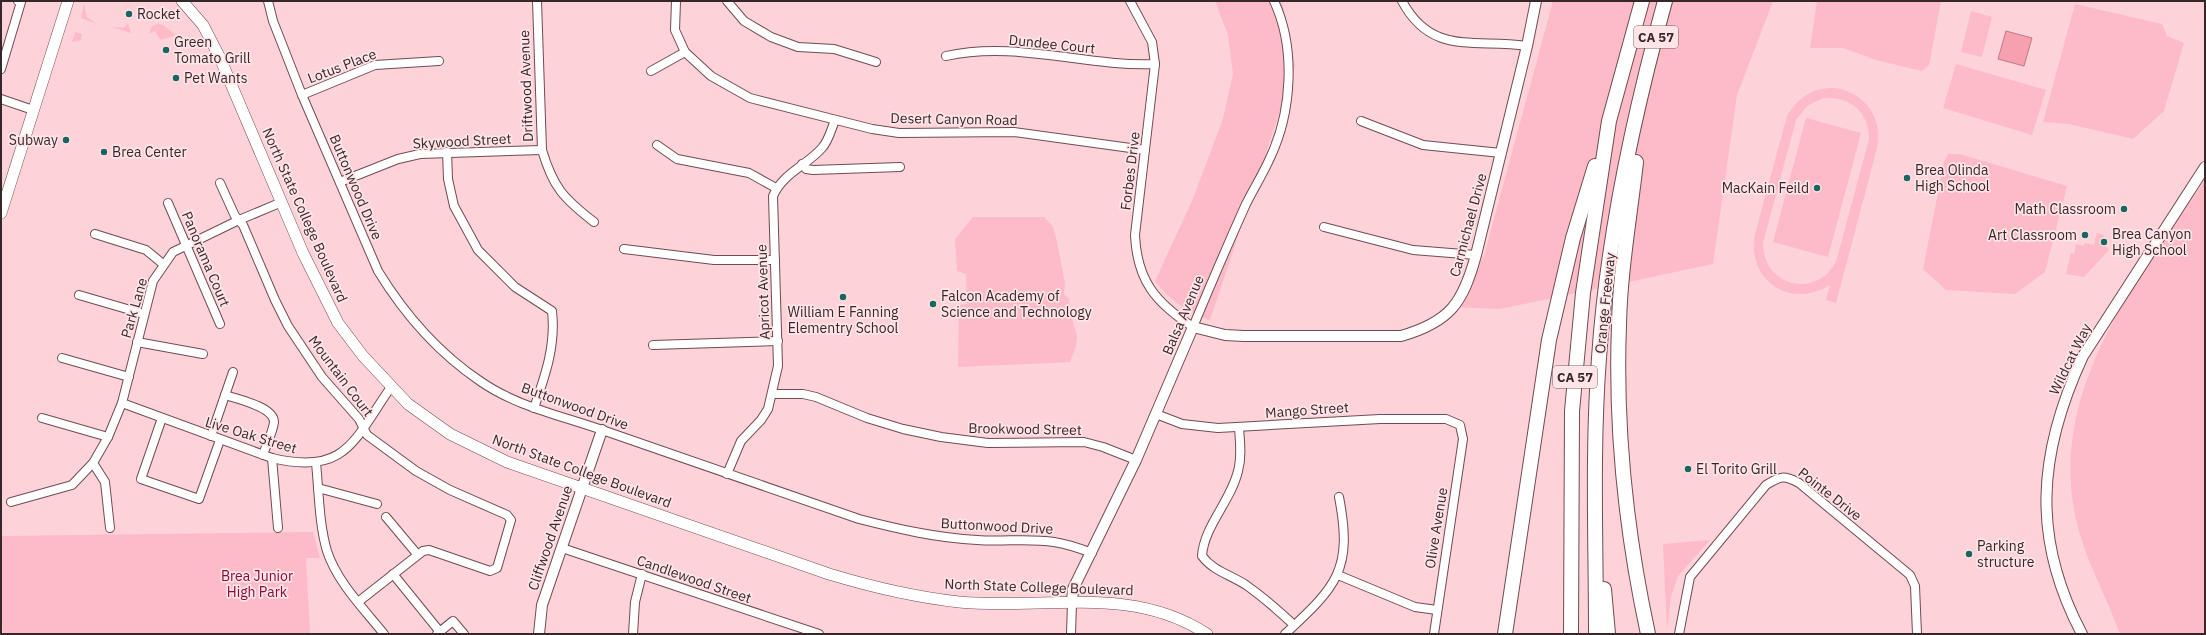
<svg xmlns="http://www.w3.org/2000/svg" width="2206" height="635" font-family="'IBM Plex Sans',sans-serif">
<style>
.green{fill:#fcbbc6;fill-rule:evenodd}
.water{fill:#f6a0b0;stroke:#bd7c88}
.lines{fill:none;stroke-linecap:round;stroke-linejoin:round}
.minor-casing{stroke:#704c52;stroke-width:10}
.tertiary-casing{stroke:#704c52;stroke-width:12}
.secondary-casing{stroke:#704c52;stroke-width:12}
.motorway-casing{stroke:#704c52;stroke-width:16}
.minor{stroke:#fff;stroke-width:8}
.tertiary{stroke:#fff;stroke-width:10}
.secondary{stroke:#fff;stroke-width:11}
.motorway{stroke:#fff;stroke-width:14}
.poi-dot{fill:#1a655f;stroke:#ffe4e8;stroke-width:1.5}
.labels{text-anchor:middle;stroke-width:3.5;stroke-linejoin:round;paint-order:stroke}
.shield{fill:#ffe4e8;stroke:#736063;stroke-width:1}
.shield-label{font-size:13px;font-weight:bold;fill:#37272a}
.poi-label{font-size:14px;fill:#37272a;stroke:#ffe4e8;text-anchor:start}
.street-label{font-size:14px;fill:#37272a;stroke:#ffe4e8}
.park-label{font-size:14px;fill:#8c0a3b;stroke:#ffe4e8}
</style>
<rect width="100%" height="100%" fill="#fdd2d9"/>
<g class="green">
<path d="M 1215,1 L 1282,1 L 1295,66 L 1210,320 C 1186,311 1172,302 1155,281 L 1192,201 L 1223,119 L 1233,74 L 1228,35 Z"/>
<polygon points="1553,1 1773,1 1737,95 1713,264 1500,309 1450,307 1484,256"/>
<polygon points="1817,1 1941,1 1929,65 1922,71 1876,60 1843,48 1810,48"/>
<polygon points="84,4 87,17 97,24 81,18"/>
<polygon points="2075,4 2162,24 2167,36 2184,43 2164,111 2133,139 2069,124 2043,122"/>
<polygon points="1971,11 1992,17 1982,57 1961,52"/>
<polygon points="128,23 131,33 112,27 124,28"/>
<polygon points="158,24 163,25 176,35 160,40 155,31 149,34 152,26"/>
<polygon points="75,32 82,34 81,40 72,42"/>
<polygon points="1956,64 2046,90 2032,135 1943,108"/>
<path d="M 1836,88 C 1866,94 1883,118 1877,148 L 1836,303 L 1826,300 L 1830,285 C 1790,310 1746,280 1755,234 L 1787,116 C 1798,97 1814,87 1836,88 ZM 1823,98 C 1849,95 1870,113 1869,139 L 1836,262 C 1815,300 1763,286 1763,243 L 1796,120 L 1807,106 Z"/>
<polygon points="1806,118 1861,133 1828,257 1773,242"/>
<polygon points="1948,154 1960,154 2067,186 2045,272 2015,294 1946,290 1923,269 1944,162"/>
<path d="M 2205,180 L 2205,634 L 2120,634 C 2106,595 2085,560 2076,519 C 2047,390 2138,280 2205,180 Z"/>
<polygon points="973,217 1044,217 1052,225 1056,237 1065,283 1064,294 1069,299 1071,315 1077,337 1076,346 1070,362 958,367 959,305 967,304 966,274 957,271 955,239"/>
<polygon points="2097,233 2104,235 2103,240 2105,241 2106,246 2109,250 2084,277 2066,274 2071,253 2074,254 2076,244 2084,246 2085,243 2094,245"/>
<polygon points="313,532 320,558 306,558 310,634 3,634 1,612 1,536"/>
<polygon points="1710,540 1678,576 1671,597 1667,629 1663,544"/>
</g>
<polygon class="water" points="2006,31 2032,38 2024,66 1998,59"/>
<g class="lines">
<g class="minor-casing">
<g id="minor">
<path d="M 268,1 L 273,21 L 302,95 L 378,271 C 405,315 437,352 480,381 C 517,407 563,416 605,431 C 690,461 775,490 859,519 C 898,529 937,538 977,540 C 1002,542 1029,538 1054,542 C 1067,544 1079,548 1092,553"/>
<path d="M 537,1 L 542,150 C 553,187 563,198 594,222"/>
<polyline points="676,1 675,30 685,52 711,76 750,98 872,129 899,133 1014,132 1145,150"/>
<polyline points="727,1 744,21 771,37 798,47 834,49 876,62"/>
<path d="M 1130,1 L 1152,42 L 1155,64 L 1135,235 C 1137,281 1156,303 1193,327 C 1210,286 1228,244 1246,204 C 1254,188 1263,174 1270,158 C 1292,112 1296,48 1274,1"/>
<path d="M 1402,1 C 1432,57 1476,38 1527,46"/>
<path d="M 946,56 C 1016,40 1085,67 1155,64"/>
<polyline points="1,69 21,2 18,1"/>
<polyline points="651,71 685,52"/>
<polyline points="302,95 375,65 439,61"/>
<polyline points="1,99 33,110"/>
<polyline points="1361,121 1423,145 1501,153"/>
<polyline points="657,145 677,159 749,173 776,188"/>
<path d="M 447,152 L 448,179 L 454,206 L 478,250 L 515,287 L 552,311 C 556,346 545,376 534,408"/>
<polyline points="802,164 806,169 813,170 900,167"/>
<polyline points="340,182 398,159 420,154 542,150"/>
<polyline points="220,183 235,216 243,225 275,300 288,326 322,377 359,419 367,435 416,471 450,490 507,515 511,520 497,568 490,571 429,550 423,551 358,602"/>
<polyline points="168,203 220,324"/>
<polyline points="1324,227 1413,250 1476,255"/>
<polyline points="95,234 146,250 163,264"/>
<polyline points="624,249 714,260 775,260"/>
<polyline points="79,295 144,314"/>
<polyline points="137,342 203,354"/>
<polyline points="653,345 778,341"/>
<polyline points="62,358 129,377"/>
<polyline points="773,394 803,394 816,397 867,418 903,429 941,437 988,443 1084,442 1103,447 1136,460"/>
<path d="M 225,395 C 238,399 274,407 274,422 C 273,432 266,445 263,455"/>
<path d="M 122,403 L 272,458 C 346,476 354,440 391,387"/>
<polyline points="1156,414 1182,424 1218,428 1380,419 1446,419 1460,425 1463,439 1434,634"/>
<polyline points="42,418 108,437"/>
<polyline points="162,418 141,479 199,499 220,440"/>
<path d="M 1239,428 C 1240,442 1242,457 1238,471 C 1231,501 1204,526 1202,556 C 1213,571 1231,575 1246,585 C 1263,597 1279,611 1294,625"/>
<polyline points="211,436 233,372"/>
<polyline points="272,458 278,528"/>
<polyline points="93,463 105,482 110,528"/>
<path d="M 316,463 C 319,492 319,524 327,551 C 337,582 364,609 384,634"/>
<path d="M 727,474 L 741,441 L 761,420 L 768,409 L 778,366 L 773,196 C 783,173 806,166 822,148 C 829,140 831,130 835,120"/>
<polyline points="318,488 377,504"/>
<polyline points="11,502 72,485 93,463 108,437 122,403 153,281 173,252 239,220 282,202"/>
<polyline points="386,517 417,554"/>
<polyline points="562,548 819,634"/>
<polyline points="393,574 440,632"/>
<polyline points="1338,575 1415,607 1437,610"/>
<polyline points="437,634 453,621 464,634"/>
<polyline points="633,634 635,602 642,574"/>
<polyline points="1071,634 1072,602"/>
<path d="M 1285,634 C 1337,586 1353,570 1339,497"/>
<path d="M 1679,634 L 1690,577 L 1766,485 C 1780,476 1784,475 1799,483 L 1910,575 L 1915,586 L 1917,634"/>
</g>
</g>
<g class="tertiary-casing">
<g id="tertiary">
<path d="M 1072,602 L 1073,589 L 1136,460 L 1193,327 L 1225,335 L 1244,336 L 1401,336 C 1450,322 1463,303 1476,255 L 1527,46 L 1536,1"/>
<polyline points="539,634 542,605 602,430"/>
<path d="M 2082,634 C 2031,538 2038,453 2083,356 L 2205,167"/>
</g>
</g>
<g class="secondary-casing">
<g id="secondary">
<path d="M 182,1 L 203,25 L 220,58 L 303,253 L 338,323 L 363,356 L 408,404 L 450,434 L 507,462 L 829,574 C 872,587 915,597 959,602 C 1044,610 1131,584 1207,634"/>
<polyline points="1,213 68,1"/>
</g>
</g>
<g class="motorway-casing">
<g id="motorway">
<path d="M 1636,162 C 1630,216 1620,271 1619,325 C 1615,429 1626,532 1648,634"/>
<polyline points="1604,589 1608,634"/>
<polyline points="1505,634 1549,340 1573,238 1595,166"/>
<polyline points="1571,634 1572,411 1583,293 1609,121 1642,1"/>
<path d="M 1596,634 C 1596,542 1592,450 1599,358 C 1607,237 1633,117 1665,1"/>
</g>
</g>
<use href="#minor" class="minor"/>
<use href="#tertiary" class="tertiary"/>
<use href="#secondary" class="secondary"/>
<use href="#motorway" class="motorway"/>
</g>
<g class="poi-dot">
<circle cx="129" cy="14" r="4"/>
<circle cx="166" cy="50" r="4"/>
<circle cx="176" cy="78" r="4"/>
<circle cx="66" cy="140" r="4"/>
<circle cx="104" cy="152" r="4"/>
<circle cx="1907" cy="178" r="4"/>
<circle cx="1817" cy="188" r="4"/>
<circle cx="2124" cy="209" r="4"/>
<circle cx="2085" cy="235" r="4"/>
<circle cx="2104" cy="242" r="4"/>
<circle cx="843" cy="297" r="4"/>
<circle cx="933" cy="304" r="4"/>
<circle cx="1688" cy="469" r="4"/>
<circle cx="1969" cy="554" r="4"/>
</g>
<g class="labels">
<g class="shield">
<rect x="1634" y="26" width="44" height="22" rx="3"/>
<rect x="1553" y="366" width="44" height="22" rx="3"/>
</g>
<g class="shield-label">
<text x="1656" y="42">CA 57</text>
<text x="1575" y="382">CA 57</text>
</g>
<g class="poi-label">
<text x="137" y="19">Rocket</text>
<text x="174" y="47">Green<tspan x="174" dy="16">Tomato Grill</tspan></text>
<text x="184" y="83">Pet Wants</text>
<text x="58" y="145" text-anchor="end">Subway</text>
<text x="112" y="157">Brea Center</text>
<text x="1915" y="175">Brea Olinda<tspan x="1915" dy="16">High School</tspan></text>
<text x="1809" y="193" text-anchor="end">MacKain Feild</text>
<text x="2116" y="214" text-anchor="end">Math Classroom</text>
<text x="2112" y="239">Brea Canyon<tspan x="2112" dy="16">High School</tspan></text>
<text x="2077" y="240" text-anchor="end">Art Classroom</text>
<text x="941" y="301">Falcon Academy of<tspan x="941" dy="16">Science and Technology</tspan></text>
<text x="843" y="317" text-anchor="middle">William E Fanning<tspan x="843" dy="16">Elementry School</tspan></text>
<text x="1696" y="474">El Torito Grill</text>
<text x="1977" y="551">Parking<tspan x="1977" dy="16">structure</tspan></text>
</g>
<g class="street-label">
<text transform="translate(1052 44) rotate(6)" y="5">Dundee Court</text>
<text transform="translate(342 66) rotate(-21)" y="5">Lotus Place</text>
<text transform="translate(526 86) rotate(-92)" y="5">Driftwood Avenue</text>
<text transform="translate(954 119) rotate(1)" y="5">Desert Canyon Road</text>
<text transform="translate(462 141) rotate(-3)" y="5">Skywood Street</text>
<text transform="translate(1130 171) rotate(-83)" y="5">Forbes Drive</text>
<text transform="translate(356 187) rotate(67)" y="5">Buttonwood Drive</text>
<text transform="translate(305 215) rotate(66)" y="5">North State College Boulevard</text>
<text transform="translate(1468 225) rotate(-75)" y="5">Carmichael Drive</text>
<text transform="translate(206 259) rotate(67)" y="5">Panorama Court</text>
<text transform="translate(763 292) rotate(-92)" y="5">Apricot Avenue</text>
<text transform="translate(1605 303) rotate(-84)" y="5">Orange Freeway</text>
<text transform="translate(134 308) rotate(-74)" y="5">Park Lane</text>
<text transform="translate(1183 315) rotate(-67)" y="5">Balsa Avenue</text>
<text transform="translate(2070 359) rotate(-64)" y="5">Wildcat Way</text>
<text transform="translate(341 376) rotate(53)" y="5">Mountain Court</text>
<text transform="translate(575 406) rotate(20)" y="5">Buttonwood Drive</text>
<text transform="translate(1307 410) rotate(-4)" y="5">Mango Street</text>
<text transform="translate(1025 429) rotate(1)" y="5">Brookwood Street</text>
<text transform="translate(251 435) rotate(17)" y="5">Live Oak Street</text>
<text transform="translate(582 471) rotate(20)" y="5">North State College Boulevard</text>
<text transform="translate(1830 494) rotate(38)" y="5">Pointe Drive</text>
<text transform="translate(997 526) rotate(3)" y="5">Buttonwood Drive</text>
<text transform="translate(1436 528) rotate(-81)" y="5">Olive Avenue</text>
<text transform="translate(550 538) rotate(-71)" y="5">Cliffwood Avenue</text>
<text transform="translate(694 579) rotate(19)" y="5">Candlewood Street</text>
<text transform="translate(1039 587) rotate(2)" y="5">North State College Boulevard</text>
</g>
<g class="park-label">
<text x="257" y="581">Brea Junior<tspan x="257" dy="16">High Park</tspan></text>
</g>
</g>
<rect width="2206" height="635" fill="none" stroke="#37272a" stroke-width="4"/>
</svg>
